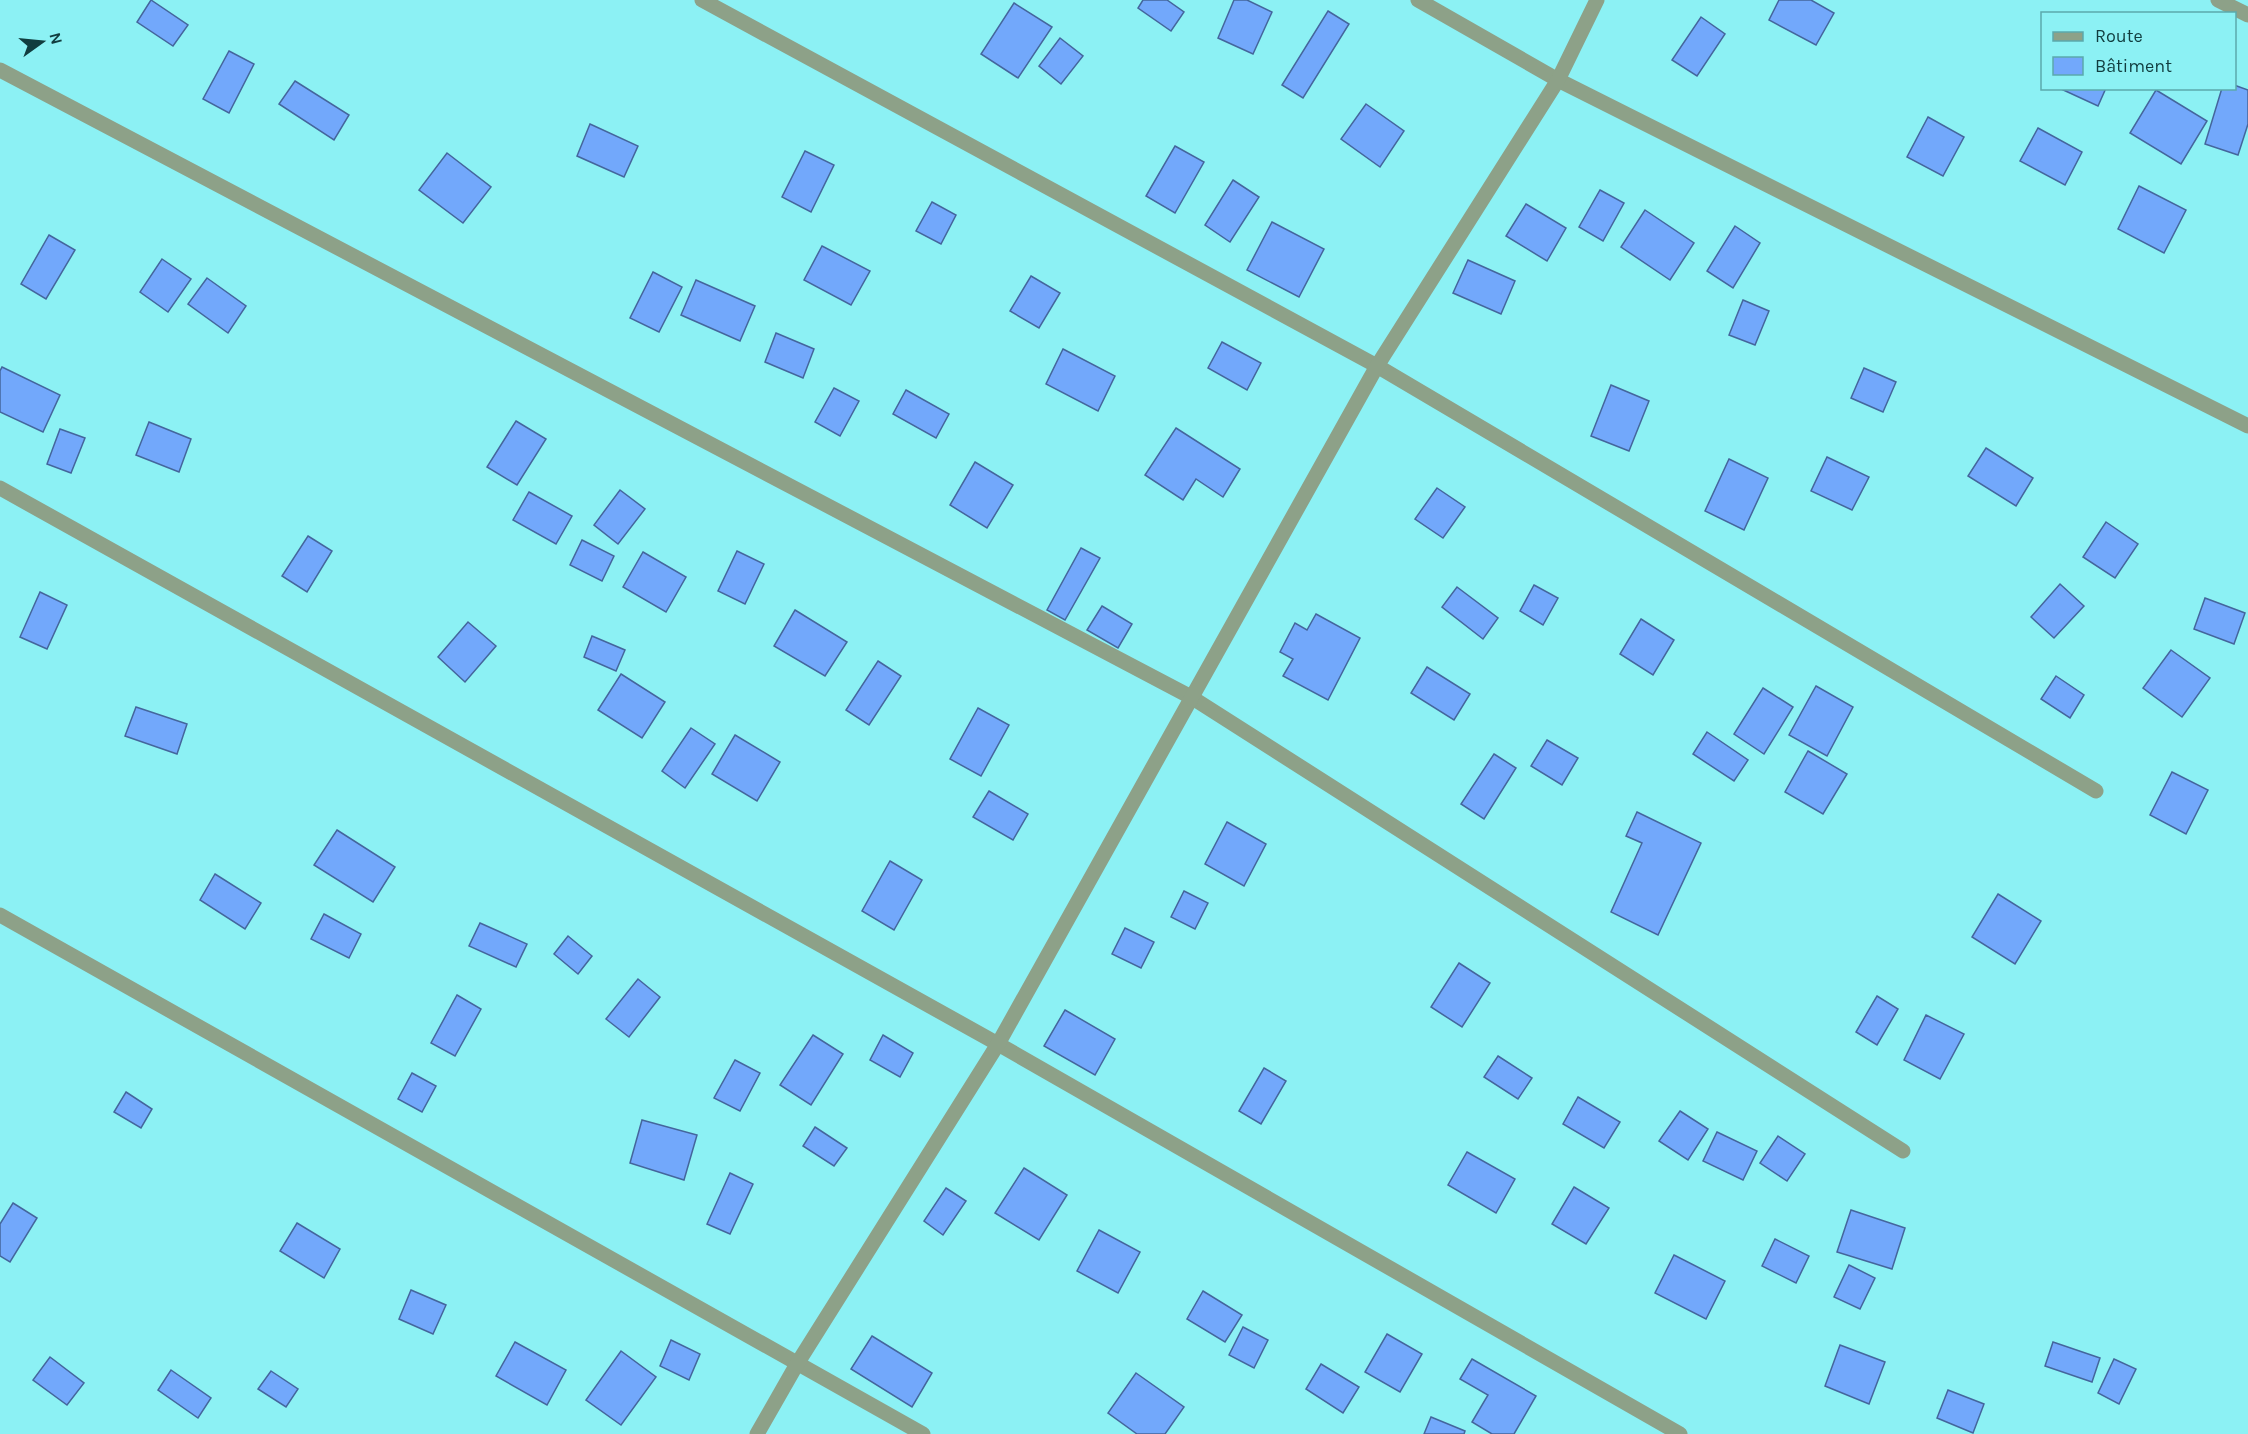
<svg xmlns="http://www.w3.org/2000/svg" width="2248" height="1434" font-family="Karla,sans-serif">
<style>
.building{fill:#72a8fb;stroke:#44669c;stroke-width:1.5}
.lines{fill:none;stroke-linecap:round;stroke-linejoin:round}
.minor{stroke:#8da188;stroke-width:15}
</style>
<rect width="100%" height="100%" fill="#8cf1f4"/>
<g class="building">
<polygon points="151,0 188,25 173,46 137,22"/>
<polygon points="1143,0 1167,0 1184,12 1171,31 1138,8"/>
<polygon points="1234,0 1247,0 1272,12 1253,54 1218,38"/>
<polygon points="1779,0 1811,0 1834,13 1816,45 1769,20"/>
<polygon points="1014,3 1052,27 1018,78 981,54"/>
<polygon points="1328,11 1349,24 1303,98 1282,85"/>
<polygon points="1701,17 1725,34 1697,76 1672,60"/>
<polygon points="1060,38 1083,56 1061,84 1039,66"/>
<polygon points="229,51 254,64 229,113 203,99"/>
<polygon points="295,81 349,115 334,140 279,104"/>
<polygon points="2234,85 2248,90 2248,124 2238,155 2205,144 2222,88 2234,88"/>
<polygon points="2059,88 2106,88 2098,106"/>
<polygon points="2156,90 2207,121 2181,164 2130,133"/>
<polygon points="1366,104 1404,131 1380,167 1341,139"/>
<polygon points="1928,117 1964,137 1943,176 1907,157"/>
<polygon points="590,124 638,146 624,177 577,156"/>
<polygon points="2038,128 2082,152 2065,185 2020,161"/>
<polygon points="1175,146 1204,162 1175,213 1146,196"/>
<polygon points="805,151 834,165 811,212 782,197"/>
<polygon points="447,153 491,187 463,223 419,190"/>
<polygon points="1233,180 1259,197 1230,242 1205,225"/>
<polygon points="2139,186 2186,210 2164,253 2118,229"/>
<polygon points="1600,190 1624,203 1603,241 1579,227"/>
<polygon points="932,202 956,215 941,244 916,231"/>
<polygon points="1526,204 1566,228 1547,261 1506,236"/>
<polygon points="1645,210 1694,243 1670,280 1621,247"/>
<polygon points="1272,222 1324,249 1299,297 1247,270"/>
<polygon points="1735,226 1760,243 1733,288 1707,271"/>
<polygon points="49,235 75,250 46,299 21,284"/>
<polygon points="822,246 870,271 851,305 804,280"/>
<polygon points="162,259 191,279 168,312 140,292"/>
<polygon points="1468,260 1515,281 1501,314 1453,293"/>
<polygon points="653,272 682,287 659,332 630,318"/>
<polygon points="1031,276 1060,293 1039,328 1010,311"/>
<polygon points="207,278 246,306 228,333 188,304"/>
<polygon points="696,280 755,306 740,341 681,315"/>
<polygon points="1743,300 1769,311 1755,345 1729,335"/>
<polygon points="776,333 814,349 803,378 765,362"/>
<polygon points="1222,342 1261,363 1247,390 1208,368"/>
<polygon points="1063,349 1115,376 1098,411 1046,384"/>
<polygon points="2,367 60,395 43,432 0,412 0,371"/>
<polygon points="1864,368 1896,382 1883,412 1851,398"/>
<polygon points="1611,385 1649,401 1629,451 1591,436"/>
<polygon points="834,388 859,401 840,436 815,422"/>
<polygon points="906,390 949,414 936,438 893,414"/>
<polygon points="516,421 546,439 517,485 487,467"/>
<polygon points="149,422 191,439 179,472 136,455"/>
<polygon points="1176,428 1240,469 1223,497 1196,479 1183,500 1145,475"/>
<polygon points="60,429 85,438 71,473 47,464"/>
<polygon points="1986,448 2033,478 2016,506 1968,476"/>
<polygon points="1827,457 1869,477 1852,510 1811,491"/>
<polygon points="1729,459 1768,478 1744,530 1705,511"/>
<polygon points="975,462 1013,485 987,528 950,505"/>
<polygon points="1437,488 1465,507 1443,538 1415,519"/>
<polygon points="620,490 645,509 618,544 594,525"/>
<polygon points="529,492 572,516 556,544 513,520"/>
<polygon points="2106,522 2138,544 2115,578 2083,557"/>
<polygon points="308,536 332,551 307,592 282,576"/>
<polygon points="582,540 614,556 602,581 570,565"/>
<polygon points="1081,548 1100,558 1065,620 1047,610"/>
<polygon points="737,551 764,564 745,604 718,591"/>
<polygon points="643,552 686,577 666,612 623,587"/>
<polygon points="2060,584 2084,606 2054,638 2031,617"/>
<polygon points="1534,585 1558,598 1543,625 1520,611"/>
<polygon points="1457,587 1498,618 1483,639 1442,607"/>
<polygon points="40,592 67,605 47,649 20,637"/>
<polygon points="2205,598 2245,613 2234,644 2194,629"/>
<polygon points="1102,606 1132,624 1118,648 1087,630"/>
<polygon points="795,610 847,642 825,676 774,646"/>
<polygon points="1316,614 1360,638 1328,700 1283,676 1293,659 1280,652 1295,623 1307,630"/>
<polygon points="1641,619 1674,640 1653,675 1620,654"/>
<polygon points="468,622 496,646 465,682 438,657"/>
<polygon points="592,636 625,650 616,671 584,657"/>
<polygon points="2171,650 2210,678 2182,717 2143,688"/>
<polygon points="878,661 901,676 869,725 846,710"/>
<polygon points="1427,667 1470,694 1454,720 1411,693"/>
<polygon points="621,674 665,702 642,738 598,710"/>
<polygon points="2056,676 2084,695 2070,718 2041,699"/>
<polygon points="1816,686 1853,707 1827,756 1789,735"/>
<polygon points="1763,688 1793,707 1764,754 1734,734"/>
<polygon points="136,707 187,724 177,754 125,736"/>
<polygon points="978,708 1009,725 981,776 950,759"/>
<polygon points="691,728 715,744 685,788 662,771"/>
<polygon points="1707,732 1748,760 1734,781 1693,754"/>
<polygon points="735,735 780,762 757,801 712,774"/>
<polygon points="1547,740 1578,758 1562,785 1531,766"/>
<polygon points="1808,751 1847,774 1823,814 1785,792"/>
<polygon points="1494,754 1516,768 1484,819 1461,804"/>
<polygon points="2172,772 2208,790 2186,834 2150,815"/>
<polygon points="989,791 1028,814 1013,840 973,817"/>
<polygon points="1637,812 1701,843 1658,935 1611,912 1642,843 1626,836"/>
<polygon points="1227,822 1266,844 1244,886 1205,864"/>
<polygon points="337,830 395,867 373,902 314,865"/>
<polygon points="890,861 922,880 894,930 862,911"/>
<polygon points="215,874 261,903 245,929 200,900"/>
<polygon points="1184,891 1208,903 1195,929 1171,917"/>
<polygon points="1998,894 2041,921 2015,964 1972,937"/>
<polygon points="324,914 361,934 349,958 311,939"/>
<polygon points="480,923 527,944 516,967 469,946"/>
<polygon points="1125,928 1154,942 1141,968 1112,954"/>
<polygon points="568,936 592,956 578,974 554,954"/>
<polygon points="1459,963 1490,983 1462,1027 1431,1007"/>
<polygon points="638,979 660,997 629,1037 606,1019"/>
<polygon points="457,995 481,1009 455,1056 431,1043"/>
<polygon points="1877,996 1898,1009 1877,1045 1856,1032"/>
<polygon points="1065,1010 1115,1039 1095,1075 1044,1046"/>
<polygon points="1926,1015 1964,1034 1940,1079 1904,1060"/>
<polygon points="813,1035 843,1054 811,1105 780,1085"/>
<polygon points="883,1035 913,1053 900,1077 870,1060"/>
<polygon points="1498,1056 1532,1078 1518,1099 1484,1077"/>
<polygon points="735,1060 760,1073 740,1111 714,1098"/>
<polygon points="1264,1068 1286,1081 1261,1124 1239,1111"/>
<polygon points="412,1073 436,1086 422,1112 398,1099"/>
<polygon points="126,1092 152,1109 141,1128 114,1112"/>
<polygon points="1578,1097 1620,1122 1604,1148 1563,1124"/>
<polygon points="1680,1111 1708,1129 1688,1160 1659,1141"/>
<polygon points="642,1120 697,1135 684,1180 630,1163"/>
<polygon points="815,1127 847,1148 834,1166 803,1146"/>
<polygon points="1717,1132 1757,1151 1743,1180 1703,1161"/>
<polygon points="1778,1136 1805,1154 1787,1181 1760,1163"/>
<polygon points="1467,1152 1515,1179 1496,1213 1448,1185"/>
<polygon points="1024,1168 1067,1195 1039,1240 995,1213"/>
<polygon points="730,1173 753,1184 730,1234 707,1224"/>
<polygon points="1574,1187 1609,1208 1586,1244 1552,1224"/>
<polygon points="946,1188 966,1201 943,1235 924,1221"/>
<polygon points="13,1203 37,1218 10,1262 0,1256 0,1224"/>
<polygon points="1851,1210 1905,1228 1892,1269 1837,1252"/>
<polygon points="297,1223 340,1249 324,1278 280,1251"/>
<polygon points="1099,1230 1140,1252 1118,1293 1077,1271"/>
<polygon points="1775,1239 1809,1256 1796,1283 1762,1266"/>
<polygon points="1674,1255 1725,1281 1706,1319 1655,1293"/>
<polygon points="1849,1265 1875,1278 1860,1309 1834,1297"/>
<polygon points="411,1290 446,1305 433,1334 399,1319"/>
<polygon points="1203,1291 1242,1315 1225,1342 1187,1319"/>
<polygon points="1243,1327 1268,1340 1254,1368 1229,1355"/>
<polygon points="1387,1334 1422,1354 1400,1392 1365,1372"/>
<polygon points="872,1336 932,1373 912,1407 851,1369"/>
<polygon points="671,1340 700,1354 689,1380 660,1366"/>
<polygon points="515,1342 566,1370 547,1405 496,1376"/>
<polygon points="2053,1342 2100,1358 2092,1382 2045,1366"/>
<polygon points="1840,1345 1885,1362 1869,1404 1825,1386"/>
<polygon points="621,1351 656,1377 621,1425 586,1400"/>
<polygon points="50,1357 84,1383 67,1405 33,1380"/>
<polygon points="1472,1359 1536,1396 1514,1434 1492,1434 1472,1422 1488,1395 1460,1379"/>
<polygon points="2114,1359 2136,1369 2119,1404 2098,1393"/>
<polygon points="1321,1364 1359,1387 1343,1413 1306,1389"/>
<polygon points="171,1370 211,1398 198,1418 158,1390"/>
<polygon points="271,1371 298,1389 286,1407 258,1389"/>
<polygon points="1136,1373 1184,1407 1165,1434 1137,1434 1108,1413"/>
<polygon points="1948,1390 1984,1404 1973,1433 1937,1418"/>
<polygon points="1431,1417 1465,1431 1464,1434 1424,1434"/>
</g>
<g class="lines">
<g class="minor">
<polyline points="702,0 1377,366 2096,791"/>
<polyline points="1418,0 1558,80 2248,426"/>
<polyline points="2218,0 2248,15"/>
<polyline points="0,70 1191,697 1903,1151"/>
<polyline points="0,488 998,1044 1680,1434"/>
<polyline points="0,915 923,1434"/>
<polyline points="757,1434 797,1364 998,1044 1377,366 1558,80 1597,0"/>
</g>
</g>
<rect x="2041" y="12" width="195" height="78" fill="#8cf1f4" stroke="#5ba9ac" stroke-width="1.5"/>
<rect x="2053" y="32" width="30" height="9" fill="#8da188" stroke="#5ba9ac" stroke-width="1.5"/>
<text x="2095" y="42" font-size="18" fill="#113d3f">Route</text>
<rect x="2053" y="57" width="30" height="18" fill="#72a8fb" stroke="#5ba9ac" stroke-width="1.5"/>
<text x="2095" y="72" font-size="18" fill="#113d3f">Bâtiment</text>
<g transform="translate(42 42) rotate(75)" stroke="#8cf1f4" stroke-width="4.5" paint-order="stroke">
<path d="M0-4.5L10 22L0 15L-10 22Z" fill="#113d3f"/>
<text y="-9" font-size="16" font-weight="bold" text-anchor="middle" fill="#113d3f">N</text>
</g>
</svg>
